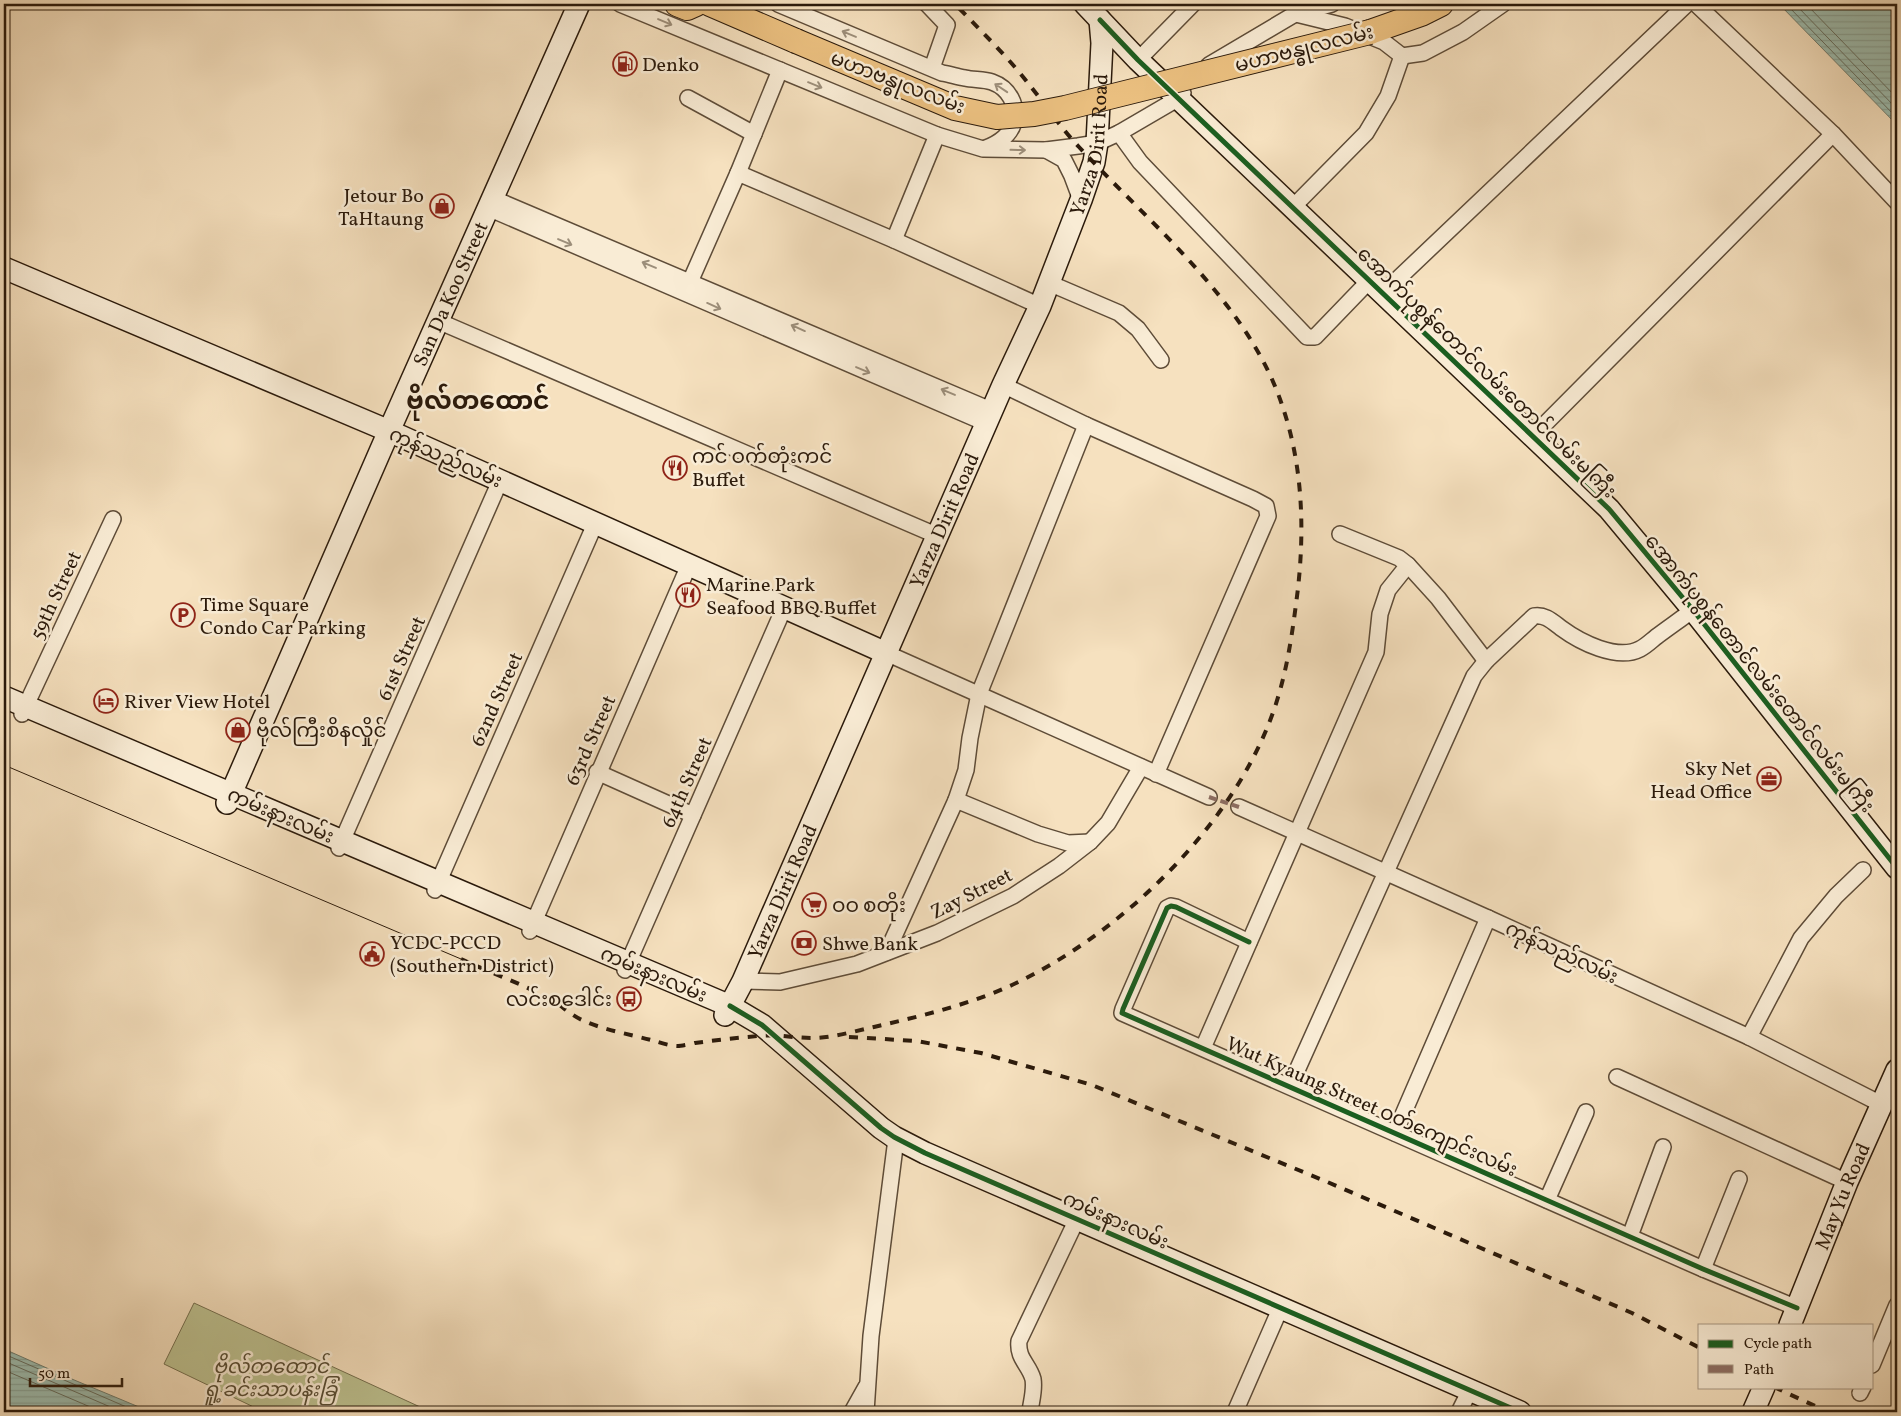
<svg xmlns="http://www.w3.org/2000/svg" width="1901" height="1416" font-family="Vollkorn,'Noto Sans Myanmar',serif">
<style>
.park{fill:#bdc291;stroke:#746e4e}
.water{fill:url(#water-rules);stroke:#6f7c6f}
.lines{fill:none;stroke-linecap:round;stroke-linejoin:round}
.shore{stroke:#646c5e;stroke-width:1}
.street-casing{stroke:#5e4c38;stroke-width:18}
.secondary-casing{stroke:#2b1a0b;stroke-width:24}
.primary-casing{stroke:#2b1a0b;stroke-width:26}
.street{stroke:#f9ecd5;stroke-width:15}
.secondary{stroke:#f9ecd5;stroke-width:21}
.primary{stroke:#ebc080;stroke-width:24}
.tram{stroke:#2b1a0b;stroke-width:1}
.rail{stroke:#2b1a0b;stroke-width:4;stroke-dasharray:9 9;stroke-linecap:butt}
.primary-bridge-casing{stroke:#2b1a0b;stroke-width:26;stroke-linecap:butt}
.primary-bridge{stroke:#ebc080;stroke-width:24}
.quiet{stroke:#8d6e63;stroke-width:4;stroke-dasharray:8 4;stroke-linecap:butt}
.cycleway-casing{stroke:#f9ecd5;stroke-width:8}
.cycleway{stroke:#1b5e20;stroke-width:5}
.oneway{stroke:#9c8e7a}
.labels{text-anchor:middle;stroke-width:5;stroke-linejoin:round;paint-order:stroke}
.street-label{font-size:20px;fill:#2b1a0b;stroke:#f9ecd5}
.poi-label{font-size:20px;fill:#2b1a0b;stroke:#f9ecd5;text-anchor:start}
.park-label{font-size:20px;font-style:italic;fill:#574c33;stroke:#f9ecd5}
.district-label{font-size:25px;font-weight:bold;fill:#2b1a0b;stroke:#f9ecd5}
</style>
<defs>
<pattern id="water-rules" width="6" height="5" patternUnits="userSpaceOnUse" patternTransform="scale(1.25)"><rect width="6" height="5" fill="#9dbeb1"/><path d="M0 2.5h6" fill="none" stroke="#87a397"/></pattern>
</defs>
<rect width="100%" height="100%" fill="#f6e1bf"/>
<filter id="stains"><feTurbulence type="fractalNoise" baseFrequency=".004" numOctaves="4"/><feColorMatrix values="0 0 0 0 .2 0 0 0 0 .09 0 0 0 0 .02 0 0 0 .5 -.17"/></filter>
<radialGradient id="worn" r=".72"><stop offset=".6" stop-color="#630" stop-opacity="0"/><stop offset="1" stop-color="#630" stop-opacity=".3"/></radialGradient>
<polygon class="park" points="194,1303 431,1412 264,1412 164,1364"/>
<g class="water">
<polygon points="1779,4 1897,4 1897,125"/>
<polygon points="4,1349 67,1377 151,1412 4,1412"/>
</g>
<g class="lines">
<g class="shore">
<polyline points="1786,4 1897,118"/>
<polyline points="1795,4 1897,109"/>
<polyline points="1806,4 1897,98"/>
<polyline points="4,1354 138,1412"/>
<polyline points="4,1361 122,1412"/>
<polyline points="4,1370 102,1412"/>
</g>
<g class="street-casing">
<g id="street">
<polyline points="620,4 937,135 983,149 1046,150 1078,146 1097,143 1119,133 1179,98 1183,93"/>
<path d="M 778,4 L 942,73 C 950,74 957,77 965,78 C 973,80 984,79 992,82 C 1009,88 1018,105 1014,122 C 1010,136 999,143 986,148"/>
<polyline points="927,4 947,25 932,68"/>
<polyline points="1696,4 1833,134 1897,202"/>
<polyline points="1402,56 1423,53 1463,32 1503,4"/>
<polyline points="1138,60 1193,4"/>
<polyline points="1209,65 1295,14 1332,4"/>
<polyline points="688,98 754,134"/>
<polyline points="1119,133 1140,162 1307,337 1315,337 1369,281"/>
<polyline points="1046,150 1064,160 1072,176 1081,200"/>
<polyline points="738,173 780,70"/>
<polyline points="492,198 993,411"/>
<polyline points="1293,207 1366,133 1388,96 1402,56 1384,42 1345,26 1296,14"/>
<polyline points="488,208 988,424"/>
<polyline points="894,240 937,135"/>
<polyline points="1049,283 1119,313 1138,329 1161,360"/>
<polyline points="686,291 738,173 894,240 1040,306"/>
<polyline points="1383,293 1687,4"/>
<polyline points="438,321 938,536"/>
<polyline points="1003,385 1086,425 1253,499 1266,506 1268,516 1156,774"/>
<polyline points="1533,436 1833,134"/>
<polyline points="1340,534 1399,558 1408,565 1438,598 1486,661"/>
<polyline points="886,653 1209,797"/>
<polyline points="22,714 113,519"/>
<polyline points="597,772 693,815"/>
<polyline points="956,800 1038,834 1068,843 1090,842"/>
<polyline points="1239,807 1488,918 1749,1037 1881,1104"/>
<polyline points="339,848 500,481"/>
<polyline points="435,890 595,524"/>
<polyline points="530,931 689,565"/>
<polyline points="1249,942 1176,907 1171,906 1167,908 1123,1009 1122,1013 1703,1269 1797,1308"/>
<polyline points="887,952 956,800 966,770 970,738 979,694 1086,425"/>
<polyline points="625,970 784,608"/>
<polyline points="743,981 780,982 857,964 937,933 1013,896 1059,866 1090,842 1108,823 1141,767"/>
<polyline points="1749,1037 1801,938 1836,896 1863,870"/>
<polyline points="1203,1048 1376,652 1380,614 1388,590 1408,565"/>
<polyline points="1617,1077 1847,1182"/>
<path d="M 1290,1086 L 1474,676 L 1486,661 L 1534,616 C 1545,614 1553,622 1561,628 C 1580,642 1617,661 1640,649 C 1646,646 1651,641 1656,637 C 1668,628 1681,619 1693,610"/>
<polyline points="1395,1133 1488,918"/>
<polyline points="1547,1200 1586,1112"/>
<polyline points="1630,1236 1663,1147"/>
<polyline points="1703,1269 1739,1179"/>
<polyline points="1872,1365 1897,1305"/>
<polyline points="1860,1393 1863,1387"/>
<polyline points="852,1412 866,1387"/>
<polyline points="866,1412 871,1336 895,1147 898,1139"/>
<path d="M 1030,1412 C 1031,1402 1035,1390 1033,1379 C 1029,1364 1017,1359 1019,1341 L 1077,1219"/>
<polyline points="1235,1412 1280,1309"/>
<polyline points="1459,1412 1467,1396"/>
</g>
</g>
<g class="secondary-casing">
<g id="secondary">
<polyline points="1085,4 1138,60 1609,509 1693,610 1897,868"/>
<polyline points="4,268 389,431 886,653"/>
<polyline points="4,697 730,1006 762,1025 881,1128 894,1137 925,1153 1520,1412"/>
<path id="s1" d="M 227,803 L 389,431 L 579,4"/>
<path id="s2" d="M 725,1015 L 743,981 L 1003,385 L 1040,306 L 1081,200 L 1094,162 L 1097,143 L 1102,43 L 1100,20"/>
<path id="s3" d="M 1790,1325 L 1847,1182 L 1897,1070"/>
<polyline points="1753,1412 1764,1387"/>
</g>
</g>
<g class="primary-casing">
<g id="primary">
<polyline points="677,4 687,8 696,4"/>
<polyline points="710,4 796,41"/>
<polyline points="1370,32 1421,14 1441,4"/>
</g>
</g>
<use href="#street" class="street"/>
<use href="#secondary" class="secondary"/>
<use href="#primary" class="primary"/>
<polyline class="tram" points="4,765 461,959"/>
<g class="rail">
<path d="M 461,959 C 491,973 523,984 552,1000 C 562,1006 571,1015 582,1020 C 603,1030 629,1034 651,1040 C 659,1042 669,1046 678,1046 C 681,1046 692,1044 695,1043 C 716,1040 737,1038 758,1036 C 777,1034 794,1038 812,1038 C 832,1038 855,1031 874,1027 C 921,1016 968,1005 1012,985 C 1119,935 1229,830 1271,718 C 1285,681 1291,643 1296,604 C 1305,539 1304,470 1283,408 C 1250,304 1151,225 1079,147 C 1060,127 1045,104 1028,83 C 1006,55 980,30 955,4"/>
<polyline points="849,1037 917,1041 981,1053 1092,1085 1325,1181 1632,1313 1700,1348"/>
<polyline points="1774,1387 1828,1412"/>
</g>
<g class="primary-bridge-casing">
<polyline id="primary-bridge" points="796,41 955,108 997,117 1034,114 1065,108 1370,32"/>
</g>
<use href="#primary-bridge" class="primary-bridge"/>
<polyline class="quiet" points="1209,797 1239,807"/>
<g class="cycleway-casing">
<g id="cycleway">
<polyline points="1100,20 1138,60 1609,509 1693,610 1897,868"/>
<polyline points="1249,942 1176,907 1171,906 1167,908 1123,1009 1122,1013 1703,1269 1797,1308"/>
<polyline points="730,1006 762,1025 881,1128 894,1137 925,1153 1520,1412"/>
</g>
</g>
<use href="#cycleway" class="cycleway"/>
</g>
<defs><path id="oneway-shaft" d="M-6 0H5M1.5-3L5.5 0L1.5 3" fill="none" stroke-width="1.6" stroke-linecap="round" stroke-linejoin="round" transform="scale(1.25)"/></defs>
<g class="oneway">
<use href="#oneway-shaft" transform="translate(665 22) rotate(23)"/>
<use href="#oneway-shaft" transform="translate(849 34) rotate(-157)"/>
<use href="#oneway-shaft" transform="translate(815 85) rotate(22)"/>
<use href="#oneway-shaft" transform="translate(1001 88) rotate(-146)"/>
<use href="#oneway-shaft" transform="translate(1018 150) rotate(1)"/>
<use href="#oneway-shaft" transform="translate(565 242) rotate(23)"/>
<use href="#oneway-shaft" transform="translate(649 265) rotate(-157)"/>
<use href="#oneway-shaft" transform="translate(714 306) rotate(24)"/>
<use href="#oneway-shaft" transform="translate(798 328) rotate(-156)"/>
<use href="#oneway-shaft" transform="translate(863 370) rotate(23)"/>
<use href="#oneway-shaft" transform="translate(948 392) rotate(-157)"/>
</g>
<defs>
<g id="fuel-ring" transform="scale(1.25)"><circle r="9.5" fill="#f9ecd5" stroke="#8f2418" stroke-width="1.5"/><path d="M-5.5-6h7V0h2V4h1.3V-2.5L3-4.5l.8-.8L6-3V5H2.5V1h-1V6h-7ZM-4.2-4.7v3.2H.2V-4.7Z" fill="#8f2418"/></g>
<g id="shop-ring" transform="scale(1.25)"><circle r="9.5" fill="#f9ecd5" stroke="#8f2418" stroke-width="1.5"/><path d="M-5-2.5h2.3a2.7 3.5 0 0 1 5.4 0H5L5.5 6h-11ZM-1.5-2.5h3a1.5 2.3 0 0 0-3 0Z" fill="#8f2418"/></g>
<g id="restaurant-ring" transform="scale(1.25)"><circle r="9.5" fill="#f9ecd5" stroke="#8f2418" stroke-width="1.5"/><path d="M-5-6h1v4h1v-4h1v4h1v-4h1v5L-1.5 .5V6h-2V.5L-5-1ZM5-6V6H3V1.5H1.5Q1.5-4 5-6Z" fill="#8f2418"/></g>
<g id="parking-ring" transform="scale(1.25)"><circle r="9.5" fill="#f9ecd5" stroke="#8f2418" stroke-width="1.5"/><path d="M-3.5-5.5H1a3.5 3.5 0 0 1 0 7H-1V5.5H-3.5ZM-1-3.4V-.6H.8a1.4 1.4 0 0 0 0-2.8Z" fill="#8f2418"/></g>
<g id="hotel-ring" transform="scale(1.25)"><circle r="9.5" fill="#f9ecd5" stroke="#8f2418" stroke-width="1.5"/><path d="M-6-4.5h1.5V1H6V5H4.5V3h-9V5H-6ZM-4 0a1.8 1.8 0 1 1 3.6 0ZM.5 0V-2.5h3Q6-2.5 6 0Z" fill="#8f2418"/></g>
<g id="office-ring" transform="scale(1.25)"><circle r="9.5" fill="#f9ecd5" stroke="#8f2418" stroke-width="1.5"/><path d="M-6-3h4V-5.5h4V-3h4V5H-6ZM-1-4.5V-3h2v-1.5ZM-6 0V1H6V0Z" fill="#8f2418"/></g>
<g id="supermarket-ring" transform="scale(1.25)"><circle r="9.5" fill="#f9ecd5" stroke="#8f2418" stroke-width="1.5"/><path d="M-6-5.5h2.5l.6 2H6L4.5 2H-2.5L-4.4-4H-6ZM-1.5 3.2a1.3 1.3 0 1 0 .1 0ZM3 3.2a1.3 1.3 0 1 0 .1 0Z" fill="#8f2418"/></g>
<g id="bank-ring" transform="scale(1.25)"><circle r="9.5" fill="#f9ecd5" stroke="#8f2418" stroke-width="1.5"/><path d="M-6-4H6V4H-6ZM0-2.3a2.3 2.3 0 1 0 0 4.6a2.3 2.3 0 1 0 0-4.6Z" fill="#8f2418"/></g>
<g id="civic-ring" transform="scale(1.25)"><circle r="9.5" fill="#f9ecd5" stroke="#8f2418" stroke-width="1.5"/><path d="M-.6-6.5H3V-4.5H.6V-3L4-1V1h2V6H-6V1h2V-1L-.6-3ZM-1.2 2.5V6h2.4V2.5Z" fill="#8f2418"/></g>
<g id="bus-ring" transform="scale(1.25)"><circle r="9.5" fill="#f9ecd5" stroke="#8f2418" stroke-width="1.5"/><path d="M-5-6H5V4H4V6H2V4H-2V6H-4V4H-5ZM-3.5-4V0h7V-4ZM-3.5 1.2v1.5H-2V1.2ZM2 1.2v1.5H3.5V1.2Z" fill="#8f2418"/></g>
</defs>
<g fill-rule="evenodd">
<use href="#fuel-ring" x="625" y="64"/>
<use href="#shop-ring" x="442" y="206"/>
<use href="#restaurant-ring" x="675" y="468"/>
<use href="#restaurant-ring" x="688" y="595"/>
<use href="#parking-ring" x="183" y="615"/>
<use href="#hotel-ring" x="106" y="701"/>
<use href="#shop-ring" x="238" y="730"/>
<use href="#office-ring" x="1769" y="779"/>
<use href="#supermarket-ring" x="814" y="905"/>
<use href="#bank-ring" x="804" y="943"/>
<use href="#civic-ring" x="372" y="954"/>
<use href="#bus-ring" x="629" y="999"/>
</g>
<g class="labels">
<g class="street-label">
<text transform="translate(1304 48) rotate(-14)" y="7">မဟာဗန္ဓုလလမ်း</text>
<text transform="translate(898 82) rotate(21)" y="7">မဟာဗန္ဓုလလမ်း</text>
<text dy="7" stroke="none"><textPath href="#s2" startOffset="946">Yarza Dirit Road</textPath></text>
<text dy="7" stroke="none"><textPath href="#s1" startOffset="556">San Da Koo Street</textPath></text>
<text transform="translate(1487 372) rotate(44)" y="7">အောက်ပုစွန်တောင်လမ်းတောင်လမ်းမကြီး</text>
<text transform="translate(446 457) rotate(24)" y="7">ကုန်သည်လမ်း</text>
<text dy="7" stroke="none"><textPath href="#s2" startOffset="541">Yarza Dirit Road</textPath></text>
<text transform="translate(55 595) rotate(-65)" y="7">59th Street</text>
<text transform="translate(401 658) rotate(-66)" y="7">61st Street</text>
<text transform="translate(1760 673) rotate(51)" y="7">အောက်ပုစွန်တောင်လမ်းတောင်လမ်းမကြီး</text>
<text transform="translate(496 699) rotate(-66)" y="7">62nd Street</text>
<text transform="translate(590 740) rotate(-66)" y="7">63rd Street</text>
<text transform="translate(686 782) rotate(-66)" y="7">64th Street</text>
<text transform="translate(281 815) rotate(23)" y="7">ကမ်းနားလမ်း</text>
<text dy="7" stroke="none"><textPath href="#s2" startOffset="136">Yarza Dirit Road</textPath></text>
<text transform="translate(971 893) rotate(-27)" y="7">Zay Street</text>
<text transform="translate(1562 952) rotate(25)" y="7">ကုန်သည်လမ်း</text>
<text transform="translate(654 974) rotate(23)" y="7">ကမ်းနားလမ်း</text>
<text transform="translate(1372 1106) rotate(24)" y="7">Wut Kyaung Street ဝတ်ကျောင်းလမ်း</text>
<text dy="7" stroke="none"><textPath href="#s3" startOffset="139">May Yu Road</textPath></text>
<text transform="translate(1116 1220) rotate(24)" y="7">ကမ်းနားလမ်း</text>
</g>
<g class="poi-label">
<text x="642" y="71">Denko</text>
<text x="424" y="202" text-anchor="end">Jetour Bo<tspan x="424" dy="23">TaHtaung</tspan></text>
<text x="692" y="463">ကင် ဝက်တုံးကင်<tspan x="692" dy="23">Buffet</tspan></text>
<text x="706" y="591">Marine Park<tspan x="706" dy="23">Seafood BBQ Buffet</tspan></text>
<text x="200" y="611">Time Square<tspan x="200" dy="23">Condo Car Parking</tspan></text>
<text x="124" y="708">River View Hotel</text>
<text x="256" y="737">ဗိုလ်ကြီးစိနလှိုင်</text>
<text x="1752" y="775" text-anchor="end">Sky Net<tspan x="1752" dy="23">Head Office</tspan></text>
<text x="832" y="912">ဝဝ စတိုး</text>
<text x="390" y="949">YCDC-PCCD<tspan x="390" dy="23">(Southern District)</tspan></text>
<text x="822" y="950">Shwe Bank</text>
<text x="612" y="1006" text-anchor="end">လင်းစဒေါင်း</text>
</g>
<g class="park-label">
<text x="271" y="1373">ဗိုလ်တထောင်<tspan x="271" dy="23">ရူ့ခင်းသာပန်းခြံ</tspan></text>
</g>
<g class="district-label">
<text x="478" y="409">ဗိုလ်တထောင်</text>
</g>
</g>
<rect width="1901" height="1416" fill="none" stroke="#f6e1bf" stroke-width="20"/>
<rect x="5" y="5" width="1891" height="1406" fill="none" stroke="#2b1a0b" stroke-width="2.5"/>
<rect x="10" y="10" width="1881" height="1396" fill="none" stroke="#2b1a0b"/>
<rect x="1698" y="1324" width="175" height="65" fill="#f9ecd5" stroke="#a79884"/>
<rect x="1708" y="1340" width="25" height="8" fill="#1b5e20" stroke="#a79884"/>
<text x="1744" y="1348" font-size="15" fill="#2b1a0b">Cycle path</text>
<rect x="1708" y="1365" width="25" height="8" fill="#8d6e63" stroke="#a79884"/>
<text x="1744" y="1374" font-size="15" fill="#2b1a0b">Path</text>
<path d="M30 1378v8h92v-8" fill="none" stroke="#2b1a0b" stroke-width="2.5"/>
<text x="38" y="1378" font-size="15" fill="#2b1a0b" stroke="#f9ecd5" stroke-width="4" paint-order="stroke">50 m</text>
<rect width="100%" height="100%" filter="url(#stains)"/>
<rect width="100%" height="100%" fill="url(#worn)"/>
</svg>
